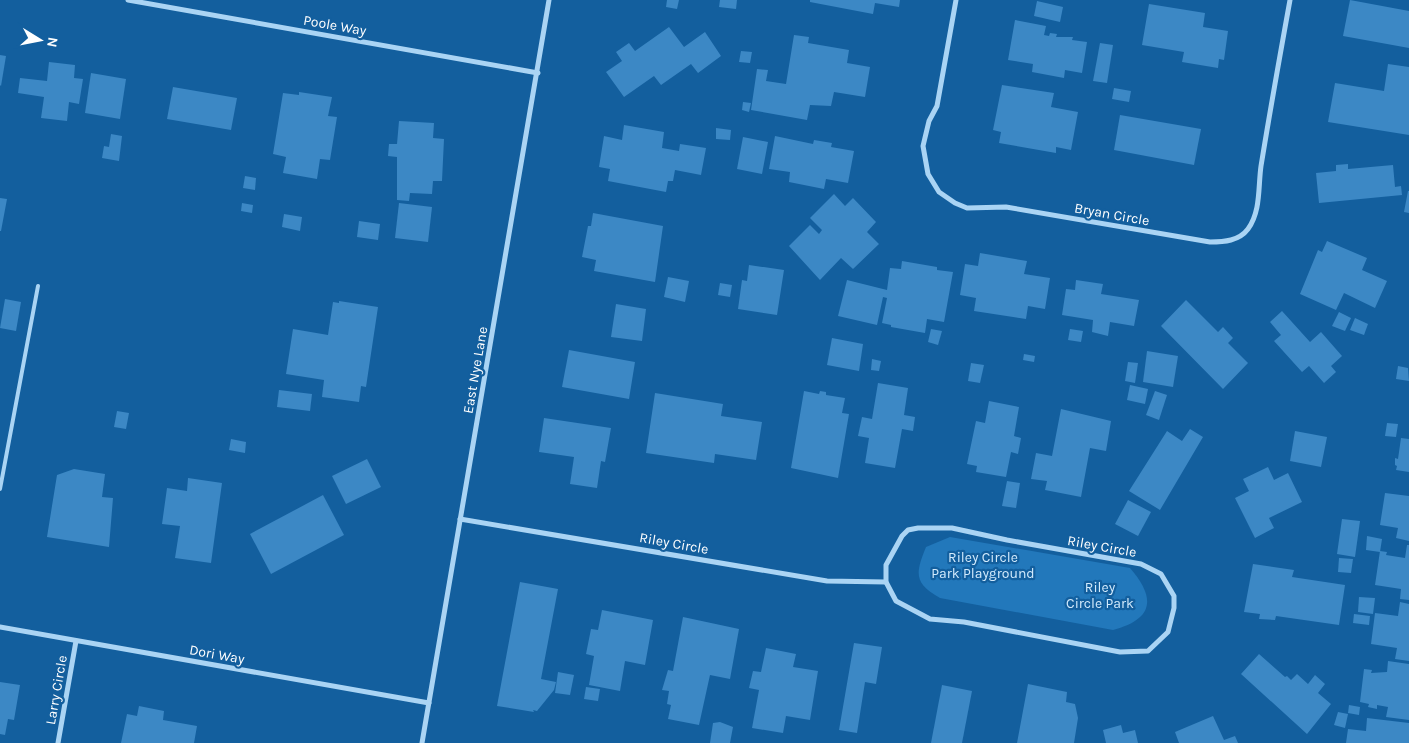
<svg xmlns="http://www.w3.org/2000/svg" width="1409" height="743" font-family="Karla,sans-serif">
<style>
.green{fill:#2278bb}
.building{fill:#3c88c5}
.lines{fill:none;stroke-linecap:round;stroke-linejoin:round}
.lane{stroke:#aad4f4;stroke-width:4}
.street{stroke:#aad4f4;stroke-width:5}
.labels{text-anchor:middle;stroke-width:4.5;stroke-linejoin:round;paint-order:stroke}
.street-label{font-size:14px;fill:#fff;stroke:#135f9e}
.park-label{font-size:14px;fill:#d3ebfd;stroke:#135f9e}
</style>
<rect width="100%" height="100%" fill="#135f9e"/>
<path class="green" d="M 950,537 L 1130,568 C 1156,598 1154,619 1113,630 L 940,598 C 914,583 915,574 926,547 Z"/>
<g class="building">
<polygon points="667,0 679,0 677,9 666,7"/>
<polygon points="720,0 737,0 736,9 719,7"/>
<polygon points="810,0 900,0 899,7 875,3 873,14 810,2"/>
<polygon points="1350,0 1409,11 1409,48 1343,36"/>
<polygon points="1037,1 1063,7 1060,22 1034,16"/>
<polygon points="1149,4 1205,13 1203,27 1228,31 1224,60 1219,59 1218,68 1182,62 1184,52 1142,45"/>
<polygon points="1015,20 1046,26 1044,35 1049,36 1050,33 1057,34 1056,37 1073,37 1072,40 1087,42 1082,73 1065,70 1064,78 1032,72 1033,64 1008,60"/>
<polygon points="669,27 684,47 705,32 721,56 698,73 691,64 661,85 654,76 624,97 606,72 622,61 616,52 629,43 635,51"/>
<polygon points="794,35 809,37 808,43 849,50 847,63 870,67 865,97 834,92 831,106 810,105 807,120 751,110 757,69 768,70 766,81 786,84"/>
<polygon points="1100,43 1113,45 1107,83 1093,81"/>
<polygon points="741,51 752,52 750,63 739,62"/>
<polygon points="0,55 6,56 1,86 0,85"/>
<polygon points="49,62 75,65 74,78 83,79 79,104 69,102 67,121 41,118 44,97 18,93 20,78 47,81"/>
<polygon points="1388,64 1409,67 1409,135 1328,122 1335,83 1384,91"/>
<polygon points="91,73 126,79 120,119 85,113"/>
<polygon points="1002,85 1054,93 1051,107 1078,112 1071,150 1056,147 1056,153 999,143 1001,132 993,130"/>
<polygon points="173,87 237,98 231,130 167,119"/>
<polygon points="1114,88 1131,91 1129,102 1112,99"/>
<polygon points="299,92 332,97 328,116 337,117 330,160 320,159 317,179 283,173 286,157 273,154 283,93 299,95"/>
<polygon points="743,102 751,103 749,112 742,110"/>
<polygon points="1120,115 1201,129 1194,165 1114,150"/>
<polygon points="399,121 434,123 433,138 444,139 442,181 433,181 432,194 410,193 409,201 397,200 397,157 388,156 389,144 397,144"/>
<polygon points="624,125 664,132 662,148 679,151 680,144 706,148 701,175 675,170 673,181 668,181 666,192 608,181 610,169 599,167 604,136 622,140"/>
<polygon points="716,128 731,130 730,140 716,139"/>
<polygon points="111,134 122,136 119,161 102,158 104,146 109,147"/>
<polygon points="775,136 813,144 814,140 832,143 831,147 854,151 848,183 826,179 824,189 789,182 790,172 769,169"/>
<polygon points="743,137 768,142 762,174 737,169"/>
<polygon points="1348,164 1348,169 1393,165 1395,187 1401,186 1402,195 1319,203 1316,173 1336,171 1336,165"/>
<polygon points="245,176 256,178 255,190 243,188"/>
<polygon points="1408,191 1409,191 1409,213 1404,212"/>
<polygon points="834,194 845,206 853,198 876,222 867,232 879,244 853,269 841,258 820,280 789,246 810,225 819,234 822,230 810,218"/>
<polygon points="0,198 7,199 1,231 0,231"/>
<polygon points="242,203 253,205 252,213 241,211"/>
<polygon points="399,203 432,207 428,242 395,238"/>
<polygon points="593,213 663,226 655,282 594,271 596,260 582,257 588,226 591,226"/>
<polygon points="284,214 302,217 300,231 282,227"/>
<polygon points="359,221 380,224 378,240 357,237"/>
<polygon points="1327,241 1367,258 1362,270 1387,281 1375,308 1344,293 1336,310 1300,294 1318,250 1322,252"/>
<polygon points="980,253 1027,261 1024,274 1050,278 1045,309 1028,306 1026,319 974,311 976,298 960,295 965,264 978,266"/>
<polygon points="902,261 937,267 937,270 953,272 944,322 927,319 925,333 891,327 891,325 882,323 887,298 883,297 877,325 838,316 847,280 887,290 890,268 901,269"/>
<polygon points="749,265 784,270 777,315 738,309 742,280 747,281"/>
<polygon points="668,277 689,281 685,302 664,297"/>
<polygon points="1076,280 1103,284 1101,294 1139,300 1134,326 1110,322 1108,336 1092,332 1093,320 1062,315 1066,289 1075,290"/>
<polygon points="720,283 732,285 730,297 718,295"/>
<polygon points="5,299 21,302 16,331 0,328"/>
<polygon points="1186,300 1218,332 1223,327 1233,338 1228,343 1248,363 1223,389 1161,326"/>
<polygon points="339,301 378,307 366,387 361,386 359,402 322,397 324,380 286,374 293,329 328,335 333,302 339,303"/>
<polygon points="616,304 646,309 642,341 611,337"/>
<polygon points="1282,311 1310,342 1321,332 1342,356 1331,366 1336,372 1324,383 1309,366 1302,372 1274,341 1281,335 1270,322"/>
<polygon points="1339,312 1351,318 1345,331 1332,326"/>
<polygon points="1355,318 1368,324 1364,335 1350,330"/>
<polygon points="931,329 942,331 938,345 928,342"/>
<polygon points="1070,329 1083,331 1081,342 1068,340"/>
<polygon points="832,338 863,344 859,371 827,365"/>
<polygon points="569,350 635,362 629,399 562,387"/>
<polygon points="1147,351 1178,356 1173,387 1143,382"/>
<polygon points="1024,354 1035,356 1034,362 1023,360"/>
<polygon points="872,359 881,361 879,371 871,370"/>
<polygon points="1128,362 1138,363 1135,383 1125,381"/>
<polygon points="971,363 984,365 980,383 968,381"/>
<polygon points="1398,366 1408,368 1409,381 1396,379"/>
<polygon points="878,383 908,388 904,415 915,417 913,431 902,429 895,468 865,463 869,438 858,436 862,417 872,419"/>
<polygon points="1130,385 1148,389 1145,404 1127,400"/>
<polygon points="279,390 312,394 310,411 277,407"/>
<polygon points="804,391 819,394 820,391 826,392 826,395 845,398 842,413 849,414 838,478 791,468"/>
<polygon points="1155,391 1167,395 1159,420 1146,415"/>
<polygon points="655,393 723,404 721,416 762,422 756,460 715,454 714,463 646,453"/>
<polygon points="989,401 1019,407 1014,436 1021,438 1018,454 1011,452 1006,477 976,472 977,466 967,464 976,421 985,423"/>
<polygon points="1061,409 1111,421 1106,451 1090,448 1081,497 1045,490 1047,481 1031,479 1036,453 1052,456"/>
<polygon points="117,411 129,413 126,429 114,427"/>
<polygon points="544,418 611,428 605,462 601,461 597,488 570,484 574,457 539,452"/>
<polygon points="1387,423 1398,424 1396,437 1385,436"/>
<polygon points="1190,429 1203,437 1160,510 1129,491 1167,431 1182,441"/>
<polygon points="1295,431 1327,437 1321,467 1290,461"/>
<polygon points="1401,438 1409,439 1409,472 1396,470 1397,466 1395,465 1395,458 1398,459"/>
<polygon points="231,439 246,442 245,453 229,450"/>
<polygon points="367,459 381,487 346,504 332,476"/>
<polygon points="1268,467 1274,480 1288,473 1302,502 1269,518 1274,528 1255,538 1235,498 1249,491 1243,479"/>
<polygon points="74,469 105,474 102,497 113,498 109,547 47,537 57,475"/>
<polygon points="188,478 222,483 211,563 175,558 180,526 162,524 167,488 187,491"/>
<polygon points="1007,481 1020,483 1016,508 1002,506"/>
<polygon points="1385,493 1409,496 1409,541 1396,538 1398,528 1380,525"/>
<polygon points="323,495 344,535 271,574 250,534"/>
<polygon points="1128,500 1151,512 1138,536 1115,524"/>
<polygon points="1342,519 1360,521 1355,557 1337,554"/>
<polygon points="1367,536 1382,539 1380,552 1366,550"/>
<polygon points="1407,545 1409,545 1409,600 1400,599 1401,589 1375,585 1380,551 1387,552 1386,555 1405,558"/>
<polygon points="1339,558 1353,559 1351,573 1338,572"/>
<polygon points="1253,564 1294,570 1292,577 1345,585 1339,625 1276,616 1275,620 1259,619 1260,614 1244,612"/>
<polygon points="520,582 558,589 541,679 556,682 554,690 537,711 533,710 534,712 497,706"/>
<polygon points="1359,597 1375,598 1373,614 1358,612"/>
<polygon points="1400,602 1409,604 1409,661 1395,659 1397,648 1371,644 1375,613 1398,616"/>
<polygon points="602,610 653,620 645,665 625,661 620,691 589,685 594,656 586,654 591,629 598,630"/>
<polygon points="1354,614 1370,616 1369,625 1353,623"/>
<polygon points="683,617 739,629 730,679 710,675 699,725 668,719 671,705 667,704 669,691 662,690 668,670 673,671"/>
<polygon points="854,643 882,647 876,684 865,682 857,733 839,730"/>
<polygon points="766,648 796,654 793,667 818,671 810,720 786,716 783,733 752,728 759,690 749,688 753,671 761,672"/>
<polygon points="1259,654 1285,677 1287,676 1291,680 1297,674 1308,684 1315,675 1325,684 1318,693 1331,704 1307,734 1241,674"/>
<polygon points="1388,661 1409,664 1409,720 1386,717 1388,707 1377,705 1377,709 1368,707 1369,704 1360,702 1364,669 1372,670 1371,673 1387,672"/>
<polygon points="558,672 574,675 570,695 555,693"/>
<polygon points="0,682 20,685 14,720 8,719 5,735 0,734"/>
<polygon points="1028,684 1067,692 1066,702 1075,704 1078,718 1074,743 1017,743"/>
<polygon points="942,685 972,691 962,743 931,743"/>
<polygon points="586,687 600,689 598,701 584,699"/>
<polygon points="1349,705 1360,707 1359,715 1348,713"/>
<polygon points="139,706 164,711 163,720 197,726 194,743 121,743 127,714 137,716"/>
<polygon points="1338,712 1348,714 1345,728 1334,725"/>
<polygon points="1213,716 1224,740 1235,736 1238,743 1179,743 1175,732"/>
<polygon points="1367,718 1409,723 1409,743 1346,743 1348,729 1366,731"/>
<polygon points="720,722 733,727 730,743 710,743 713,723"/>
<polygon points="1121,725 1123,733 1135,730 1138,743 1106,743 1103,730"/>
</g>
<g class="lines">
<polyline class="lane" points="0,489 38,286"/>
<g class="street">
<polyline points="128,0 538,73"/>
<path d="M 956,0 L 937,106 L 929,121 L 923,146 L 928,174 L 939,192 L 955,203 L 967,208 L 1006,207 L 1210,242 C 1224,242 1239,241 1248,229 C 1261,211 1258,187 1261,166 C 1270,111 1280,55 1290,0"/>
<polyline points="460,519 827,581 886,582"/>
<polygon points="918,528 952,528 1007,540 1141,564 1161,574 1174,596 1174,608 1168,632 1148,651 1120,652 964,622 930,619 896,601 886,582 886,565 902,536 908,530"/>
<polyline points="0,627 429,703"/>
<polyline points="58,743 76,641"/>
<polyline points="422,743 549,0"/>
</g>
</g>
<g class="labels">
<g class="street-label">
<text transform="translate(335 25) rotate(10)" y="5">Poole Way</text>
<text transform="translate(1112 214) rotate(10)" y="5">Bryan Circle</text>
<text transform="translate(475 370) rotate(-80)" y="5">East Nye Lane</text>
<text transform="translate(674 543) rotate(10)" y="5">Riley Circle</text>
<text transform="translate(1102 546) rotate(10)" y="5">Riley Circle</text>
<text transform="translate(217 654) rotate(10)" y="5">Dori Way</text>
<text transform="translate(56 690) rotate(-80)" y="5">Larry Circle</text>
</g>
<g class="park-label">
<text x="983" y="562">Riley Circle<tspan x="983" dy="16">Park Playground</tspan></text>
<text x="1100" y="592">Riley<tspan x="1100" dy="16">Circle Park</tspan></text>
</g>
</g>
<g transform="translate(40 40) rotate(100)" stroke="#135f9e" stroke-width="4" paint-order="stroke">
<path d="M0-4L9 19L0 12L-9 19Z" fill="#ffffff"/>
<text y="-8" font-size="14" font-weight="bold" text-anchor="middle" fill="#ffffff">N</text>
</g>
</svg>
